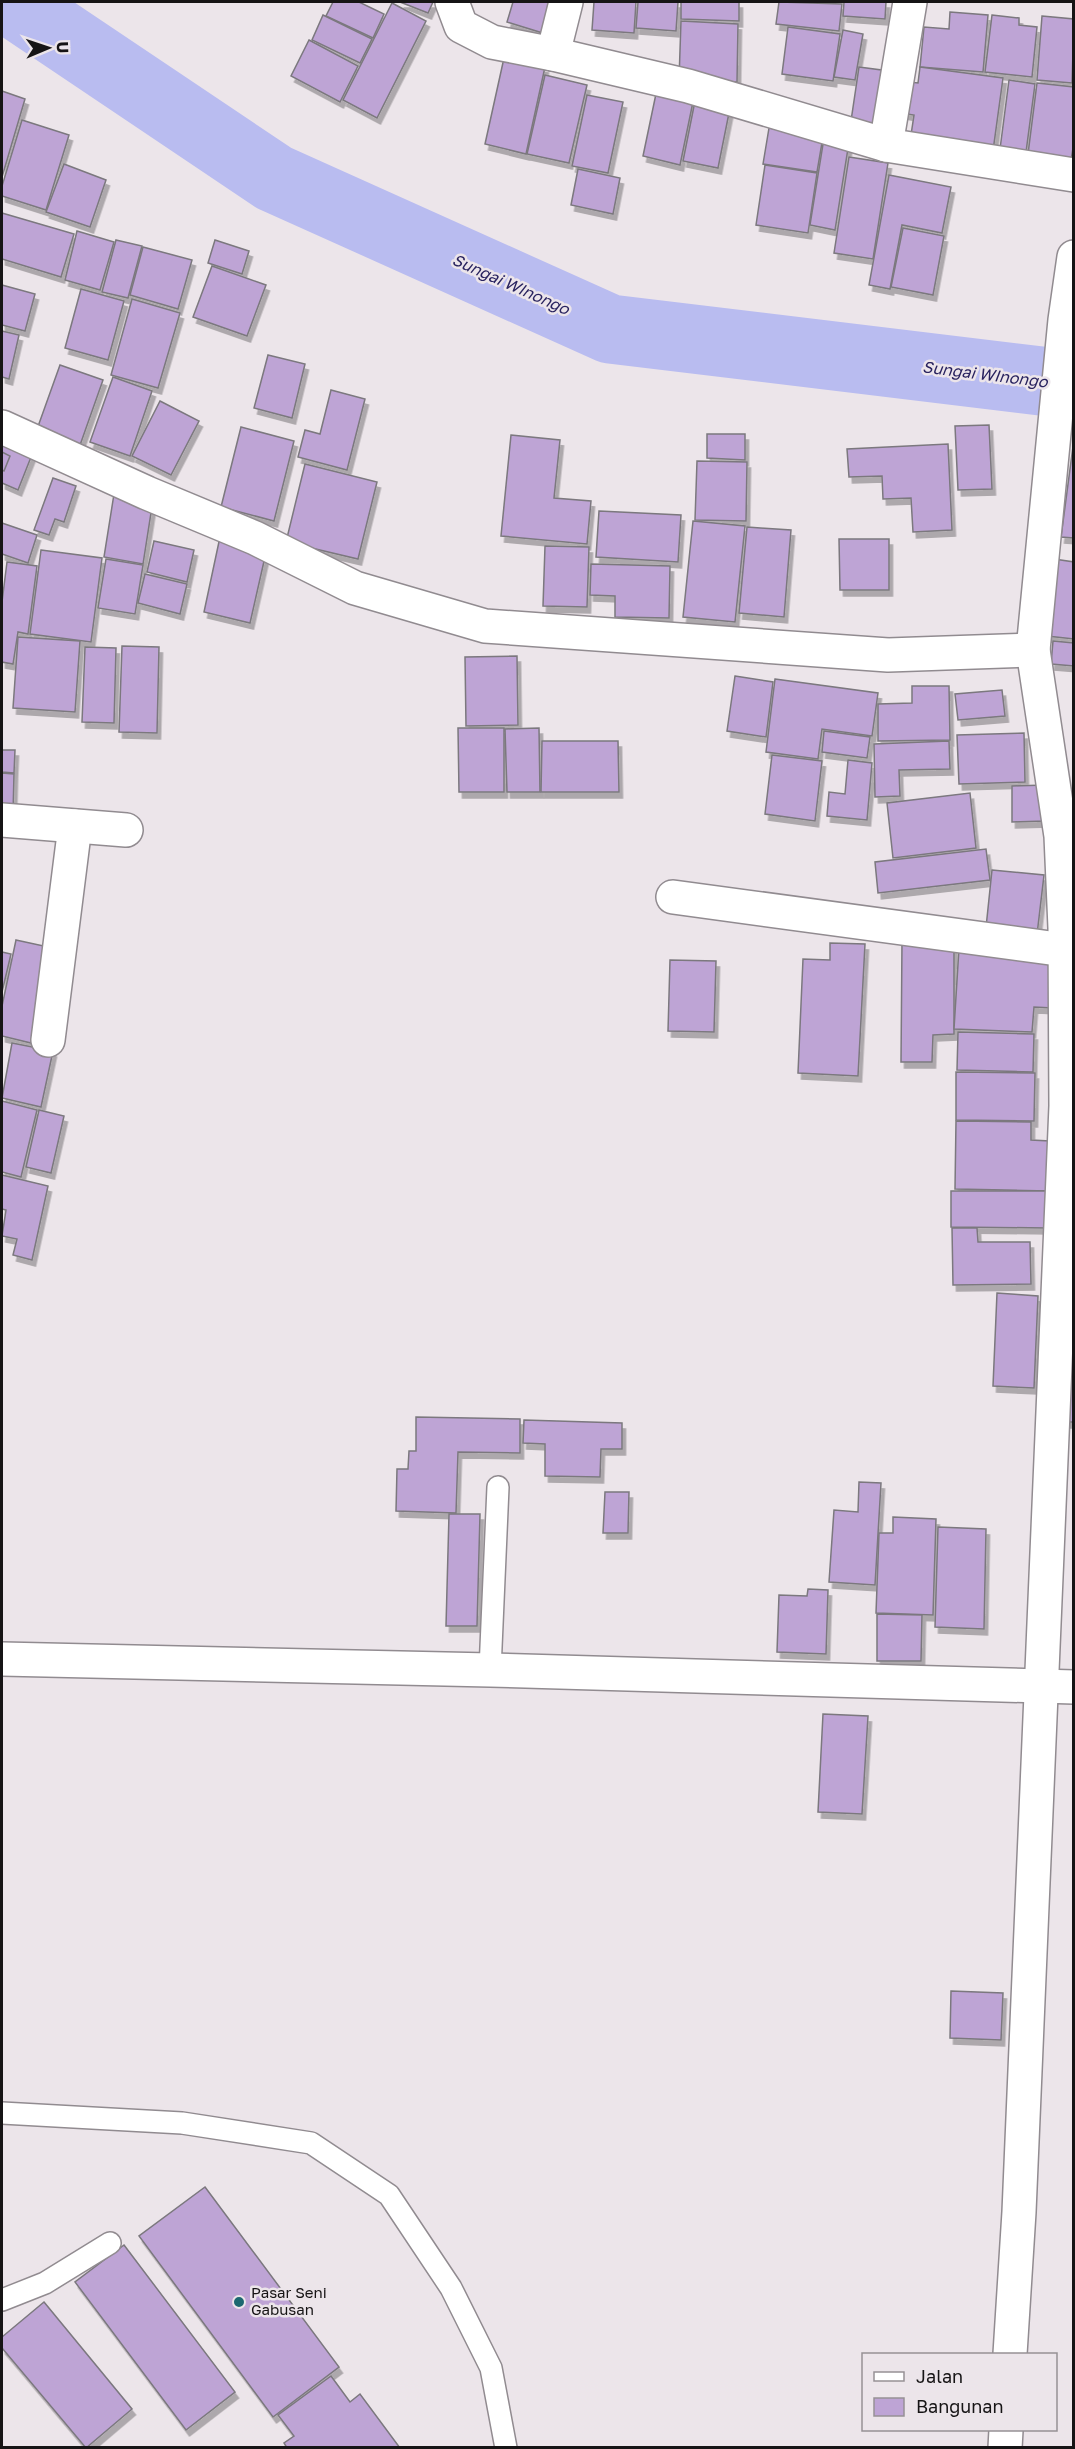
<svg xmlns="http://www.w3.org/2000/svg" width="1075" height="2449" font-family="'Golos Text',sans-serif">
<style>
.lines{fill:none;stroke-linecap:round;stroke-linejoin:round}
.river{stroke:#b9bcf0;stroke-width:69}
.building{fill:#bea4d5;stroke:#7b787e;stroke-width:1.5;filter:url(#shadow)}
.lane-casing{stroke:#918b90;stroke-width:24}
.street-casing{stroke:#918b90;stroke-width:36}
.lane{stroke:#fff;stroke-width:21}
.street{stroke:#fff;stroke-width:33}
.poi-dot{fill:#1c6870;stroke:#ece5ea;stroke-width:2}
.labels{text-anchor:middle;stroke-width:5;stroke-linejoin:round;paint-order:stroke}
.poi-label{font-size:15px;fill:#161415;stroke:#ece5ea;text-anchor:start}
.water-label{font-size:16px;font-style:italic;fill:#29235f;stroke:#ece5ea}
</style>
<defs>
<filter id="shadow"><feDropShadow dx="3.5" dy="6" stdDeviation="0" flood-color="#0004"/></filter>
</defs>
<rect width="100%" height="100%" fill="#ece5ea"/>
<g class="lines">
<polyline class="river" points="12,2 274,178 610,329 1074,385"/>
</g>
<g class="building">
<polygon points="333,2 359,2 384,14 373,38 326,16"/>
<polygon points="400,2 433,2 428,13"/>
<polygon points="513,2 557,2 546,34 507,22"/>
<polygon points="594,2 636,2 634,33 592,30"/>
<polygon points="638,2 678,2 676,31 636,28"/>
<polygon points="681,2 739,2 739,21 681,19"/>
<polygon points="779,2 842,4 839,31 776,24"/>
<polygon points="844,2 886,2 885,19 843,16"/>
<polygon points="392,3 426,21 377,118 343,100"/>
<polygon points="950,12 988,15 983,72 920,67 924,27 949,29"/>
<polygon points="323,15 372,39 360,63 312,40"/>
<polygon points="992,15 1019,18 1019,25 1037,27 1032,77 985,72"/>
<polygon points="1042,16 1074,19 1072,83 1037,80"/>
<polygon points="681,21 738,24 737,82 679,80"/>
<polygon points="788,27 840,34 833,81 782,74"/>
<polygon points="843,30 863,34 855,80 834,77"/>
<polygon points="309,40 358,66 340,102 291,76"/>
<polygon points="504,58 545,67 526,154 485,144"/>
<polygon points="859,67 889,71 881,126 851,121"/>
<polygon points="920,67 1003,78 992,158 911,135 914,115 895,112 900,81 918,83"/>
<polygon points="545,75 587,85 569,163 527,154"/>
<polygon points="1009,80 1035,84 1026,152 1000,149"/>
<polygon points="1037,83 1074,87 1074,142 1071,160 1028,154"/>
<polygon points="657,89 694,97 680,165 643,156"/>
<polygon points="2,91 25,99 2,177"/>
<polygon points="587,95 623,102 608,173 572,166"/>
<polygon points="696,96 731,103 718,168 683,161"/>
<polygon points="22,120 69,135 46,210 2,196 2,186"/>
<polygon points="769,128 823,137 817,172 763,164"/>
<polygon points="824,138 849,142 835,230 810,225"/>
<polygon points="849,157 888,163 873,259 834,253"/>
<polygon points="64,164 106,180 90,227 46,212"/>
<polygon points="765,165 817,173 808,233 756,225"/>
<polygon points="578,169 620,178 613,214 571,205"/>
<polygon points="889,175 951,187 942,233 902,225 890,289 869,285"/>
<polygon points="2,213 74,234 61,277 2,259"/>
<polygon points="903,228 944,236 933,295 891,287"/>
<polygon points="77,231 114,242 100,290 65,280"/>
<polygon points="116,240 142,246 128,298 102,292"/>
<polygon points="215,240 249,251 242,274 208,263"/>
<polygon points="143,247 192,260 178,309 130,295"/>
<polygon points="212,266 266,285 247,336 193,317"/>
<polygon points="2,285 35,294 25,331 2,325"/>
<polygon points="81,289 124,301 108,360 65,348"/>
<polygon points="132,299 180,313 158,388 111,375"/>
<polygon points="2,331 19,335 9,379 2,377"/>
<polygon points="268,355 305,364 292,418 254,408"/>
<polygon points="60,365 103,380 79,448 36,432"/>
<polygon points="113,377 152,391 130,456 90,442"/>
<polygon points="331,390 365,399 347,470 298,457 305,430 320,434"/>
<polygon points="160,401 199,421 171,475 132,456"/>
<polygon points="989,425 992,489 958,490 955,426"/>
<polygon points="241,427 294,441 274,521 221,507"/>
<polygon points="707,434 745,434 745,460 707,458"/>
<polygon points="511,435 560,440 554,498 591,501 587,544 501,536"/>
<polygon points="1074,439 1074,538 1061,537"/>
<polygon points="2,440 33,452 18,490 2,483"/>
<polygon points="948,444 952,530 913,532 911,498 883,499 882,476 849,477 847,449"/>
<polygon points="2,452 10,456 4,471 2,470"/>
<polygon points="697,461 747,462 746,521 695,520"/>
<polygon points="305,464 377,482 358,559 286,542"/>
<polygon points="53,478 76,486 64,522 55,519 49,535 34,530"/>
<polygon points="114,494 153,500 143,564 104,557"/>
<polygon points="599,511 681,515 678,562 596,557"/>
<polygon points="693,521 745,526 735,622 683,617"/>
<polygon points="2,523 37,535 28,563 2,554"/>
<polygon points="747,527 791,530 784,617 739,613"/>
<polygon points="220,537 267,548 250,623 204,612"/>
<polygon points="839,539 889,539 889,590 840,590"/>
<polygon points="154,541 194,550 187,582 147,572"/>
<polygon points="545,546 589,547 587,607 543,606"/>
<polygon points="41,550 102,558 91,642 30,634"/>
<polygon points="106,559 143,565 135,614 98,608"/>
<polygon points="1054,559 1074,562 1074,639 1047,636"/>
<polygon points="7,562 37,566 28,634 18,632 13,664 2,662 2,602"/>
<polygon points="591,564 670,566 669,618 615,617 615,596 590,595"/>
<polygon points="145,574 187,584 180,614 138,603"/>
<polygon points="18,637 80,641 75,712 13,708"/>
<polygon points="1053,641 1074,643 1074,666 1051,664"/>
<polygon points="122,646 159,647 157,733 119,732"/>
<polygon points="85,647 116,648 114,723 82,722"/>
<polygon points="517,656 518,725 466,726 465,657"/>
<polygon points="735,676 773,682 766,737 727,731"/>
<polygon points="775,679 878,693 872,736 822,729 818,759 766,752"/>
<polygon points="912,686 949,686 950,740 878,741 878,704 912,703"/>
<polygon points="1002,690 1005,716 958,720 955,694"/>
<polygon points="458,728 504,728 504,792 459,792"/>
<polygon points="539,728 540,792 507,792 505,729"/>
<polygon points="824,731 870,737 867,758 822,752"/>
<polygon points="1024,733 1025,782 959,784 957,735"/>
<polygon points="542,741 618,741 619,792 541,792"/>
<polygon points="949,741 950,769 899,770 900,796 875,797 874,744"/>
<polygon points="2,750 15,750 14,773 2,772"/>
<polygon points="772,755 822,761 815,821 765,814"/>
<polygon points="848,760 872,763 867,820 827,816 829,792 845,794"/>
<polygon points="2,773 14,774 13,813 2,812"/>
<polygon points="1046,785 1046,821 1012,822 1012,786"/>
<polygon points="970,793 976,848 893,858 887,803"/>
<polygon points="986,849 990,880 878,893 875,862"/>
<polygon points="992,870 1044,875 1036,943 985,937"/>
<polygon points="16,940 53,948 31,1043 2,1036 2,1006"/>
<polygon points="902,941 954,941 954,1034 933,1035 932,1062 901,1062"/>
<polygon points="830,943 865,944 858,1076 798,1073 803,959 830,960"/>
<polygon points="959,948 1056,952 1053,1008 1034,1007 1032,1032 954,1029"/>
<polygon points="2,952 11,954 2,992"/>
<polygon points="670,960 716,961 714,1032 668,1031"/>
<polygon points="958,1032 1034,1034 1033,1072 957,1070"/>
<polygon points="12,1043 53,1051 41,1107 2,1098"/>
<polygon points="956,1072 1035,1073 1034,1121 956,1120"/>
<polygon points="2,1101 37,1110 21,1177 2,1172"/>
<polygon points="39,1110 64,1116 51,1173 26,1167"/>
<polygon points="956,1121 1031,1122 1031,1140 1050,1141 1050,1191 955,1189"/>
<polygon points="2,1175 48,1186 32,1260 13,1255 17,1239 2,1236 6,1210 2,1209"/>
<polygon points="951,1191 1049,1191 1048,1228 951,1227"/>
<polygon points="952,1228 977,1228 978,1242 1030,1242 1031,1284 953,1285"/>
<polygon points="997,1293 1038,1296 1034,1388 993,1386"/>
<rect x="1064" y="1386" width="10" height="36"/>
<polygon points="416,1417 520,1419 520,1453 458,1452 456,1513 396,1511 397,1469 408,1469 409,1451 416,1451"/>
<polygon points="524,1420 622,1423 622,1449 601,1449 600,1477 545,1476 545,1444 523,1443"/>
<polygon points="859,1482 881,1483 875,1585 829,1582 834,1510 858,1512"/>
<polygon points="605,1492 629,1492 628,1533 603,1533"/>
<polygon points="449,1514 480,1514 477,1626 446,1626"/>
<polygon points="893,1517 936,1519 933,1615 876,1613 879,1533 893,1533"/>
<polygon points="938,1527 986,1529 984,1629 935,1627"/>
<polygon points="808,1589 828,1590 826,1654 777,1652 779,1595 807,1596"/>
<polygon points="877,1614 922,1615 921,1661 877,1661"/>
<polygon points="823,1714 868,1716 862,1814 818,1812"/>
<polygon points="951,1991 1003,1993 1001,2040 950,2038"/>
<polygon points="205,2187 339,2367 273,2417 139,2236"/>
<polygon points="124,2245 235,2392 186,2430 75,2282"/>
<polygon points="44,2302 132,2409 86,2448 2,2348 2,2337"/>
<polygon points="331,2376 350,2402 360,2394 400,2448 287,2448 284,2443 294,2436 278,2415"/>
</g>
<g class="lines">
<g class="lane-casing">
<g id="lane">
<polyline points="490,1670 498,1487"/>
<polyline points="2,2113 182,2123 311,2143 389,2195 451,2288 491,2368 506,2448"/>
<polyline points="2,2300 45,2283 110,2243"/>
</g>
</g>
<g class="street-casing">
<g id="street">
<polyline points="452,2 461,26 492,42 553,54 688,86 886,145 1074,175"/>
<polyline points="553,54 566,2"/>
<polyline points="886,145 910,2"/>
<polyline points="2,427 147,493 255,538 355,588 485,626 888,655 1033,650"/>
<polyline points="2,820 126,830"/>
<polyline points="673,897 1065,950"/>
<polyline points="48,1040 75,826"/>
<polyline points="2,1659 490,1670 1074,1687"/>
<polyline points="1010,2354 1019,2212 1066,1106 1065,928 1061,836 1033,650 1065,320 1074,257"/>
<polyline points="1005,2448 1006,2430"/>
</g>
</g>
<use href="#lane" class="lane"/>
<use href="#street" class="street"/>
</g>
<circle class="poi-dot" cx="239" cy="2302" r="6"/>
<g class="labels">
<g class="poi-label">
<text x="251" y="2298">Pasar Seni<tspan x="251" dy="17">Gabusan</tspan></text>
</g>
<g class="water-label">
<text transform="translate(511 284) rotate(24)" y="6">Sungai WInongo</text>
<text transform="translate(985 374) rotate(7)" y="6">Sungai WInongo</text>
</g>
</g>
<rect width="1075" height="2449" fill="none" stroke="#161415" stroke-width="6"/>
<rect x="862" y="2353" width="195" height="78" fill="#ece5ea" stroke="#969195" stroke-width="1.5"/>
<rect x="874" y="2372" width="30" height="9" fill="#ffffff" stroke="#969195" stroke-width="1.5"/>
<text x="916" y="2383" font-size="18" fill="#161415">Jalan</text>
<rect x="874" y="2398" width="30" height="18" fill="#bea4d5" stroke="#969195" stroke-width="1.5"/>
<text x="916" y="2413" font-size="18" fill="#161415">Bangunan</text>
<g transform="translate(48 48) rotate(88)" stroke="#ece5ea" stroke-width="4.5" paint-order="stroke">
<path d="M0-4.5L10 22L0 15L-10 22Z" fill="#161415"/>
<text y="-9" font-size="16" font-weight="bold" text-anchor="middle" fill="#161415">U</text>
</g>
</svg>
